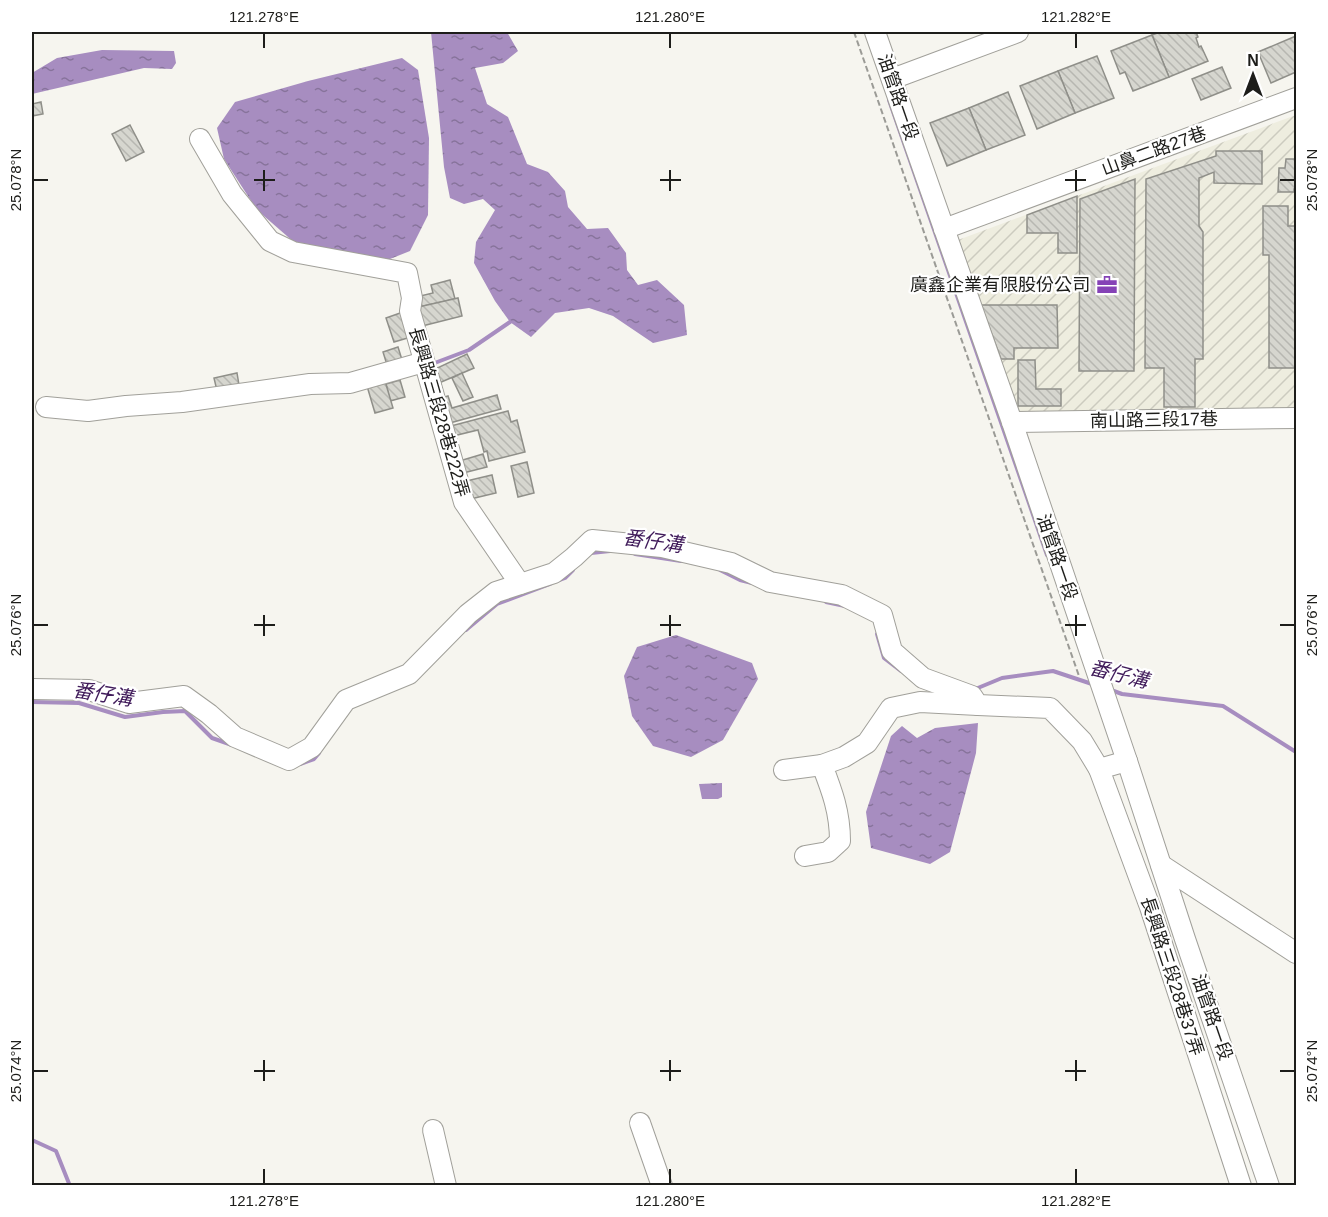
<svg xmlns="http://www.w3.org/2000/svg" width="1328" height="1217" font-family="Arial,'Noto Sans TC',sans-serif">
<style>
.industrial{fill:url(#industrial-furrows)}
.water{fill:url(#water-ripples)}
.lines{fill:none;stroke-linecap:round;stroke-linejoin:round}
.stream{stroke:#a78dc0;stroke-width:4}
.building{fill:url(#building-back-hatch);stroke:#8f8f89;stroke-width:1.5}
.minor-casing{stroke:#a1a09a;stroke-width:22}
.path{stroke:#9b9b96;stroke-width:2;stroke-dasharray:6 3;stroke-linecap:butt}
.minor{stroke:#fff;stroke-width:20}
.ticks{fill:none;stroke:#1d1d1a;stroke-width:2}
.labels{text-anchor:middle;stroke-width:4.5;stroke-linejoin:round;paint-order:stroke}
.street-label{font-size:18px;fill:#1d1d1a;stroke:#fff}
.poi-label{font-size:18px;fill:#1d1d1a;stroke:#fff;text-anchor:end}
.water-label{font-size:20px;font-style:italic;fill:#411c5b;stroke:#fff}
.neatline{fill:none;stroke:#1d1d1a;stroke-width:2}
.ticks-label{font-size:15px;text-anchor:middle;fill:#1d1d1a}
</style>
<defs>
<pattern id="industrial-furrows" width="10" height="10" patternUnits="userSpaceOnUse" patternTransform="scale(1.5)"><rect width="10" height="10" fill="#eeeddf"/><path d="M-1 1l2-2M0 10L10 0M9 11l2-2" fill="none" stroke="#cccbbf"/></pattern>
<pattern id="water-ripples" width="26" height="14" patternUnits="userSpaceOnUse" patternTransform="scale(1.5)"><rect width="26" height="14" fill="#a78dc0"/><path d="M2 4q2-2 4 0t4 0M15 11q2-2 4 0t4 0" fill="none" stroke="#87739b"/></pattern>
<pattern id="building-back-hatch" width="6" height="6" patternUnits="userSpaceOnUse" patternTransform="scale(1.5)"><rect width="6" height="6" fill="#d6d6cf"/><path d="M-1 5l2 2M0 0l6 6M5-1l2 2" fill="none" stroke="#b7b7b1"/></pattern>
</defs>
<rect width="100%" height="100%" fill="#f6f5ef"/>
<polygon class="industrial" points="1296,115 1296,410 1018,413 958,240"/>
<g class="water">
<polygon points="431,32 507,32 518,51 503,63 475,68 487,104 508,117 527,164 548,172 565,191 568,207 587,229 608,228 626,253 627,270 638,285 657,280 684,305 687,335 653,343 613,316 589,308 555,313 531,337 510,322 495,301 474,263 476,242 495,210 483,199 464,204 450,198 444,167"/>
<polygon points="102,50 174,51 176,63 172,69 144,68 32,94 32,73 57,58"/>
<polygon points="402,58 418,70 429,138 428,215 410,251 380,263 295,243 257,210 224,159 217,128 235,102 308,81"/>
<polygon points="676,635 752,663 758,679 723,740 691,757 653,746 632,716 624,676 637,647"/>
<polygon points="978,723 976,753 950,852 930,864 871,848 866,812 891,736 902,726 917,738 935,728"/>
<polygon points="722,783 722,797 718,799 702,799 699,784"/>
</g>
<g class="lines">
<g class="stream">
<polyline points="889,100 1047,555"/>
<polyline points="432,364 469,350 510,322"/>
<polyline points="591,553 610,551"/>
<polyline points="635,554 681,561"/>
<polyline points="720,570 740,580 752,583"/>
<polyline points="557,581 565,578 573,570"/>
<polyline points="826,602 845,606"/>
<polyline points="466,630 497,604 550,584"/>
<polyline points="877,634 884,658 901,671"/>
<polyline points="973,690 1002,678 1053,671 1095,685"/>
<polyline points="1111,690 1122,694 1223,706 1296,752"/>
<polyline points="32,702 79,703 125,717 163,712 185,711 212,738 232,745"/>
<polyline points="300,764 314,759 319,753"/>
<polyline points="32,1140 56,1151 70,1186"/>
</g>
</g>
<g class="building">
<polygon points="1160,32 1196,32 1198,37 1196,38 1199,47 1201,46 1208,61 1169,77 1152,35"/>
<polygon points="1152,35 1169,77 1133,91 1125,72 1120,74 1111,51"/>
<polygon points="1296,36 1296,72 1271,83 1258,52"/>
<polygon points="1097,56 1114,98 1075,113 1058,71"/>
<polygon points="1222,67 1231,88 1201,100 1192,79"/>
<polygon points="1058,71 1075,113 1037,129 1020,86"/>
<polygon points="1008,92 1025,135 986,150 969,108"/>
<polygon points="41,102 43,114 32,116 32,104"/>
<polygon points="969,108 986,150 947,166 930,123"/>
<polygon points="130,125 144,152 126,161 112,134"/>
<polygon points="1216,151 1262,151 1262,184 1214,183 1214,172 1199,178 1199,226 1203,232 1203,359 1195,359 1195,407 1164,407 1164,368 1145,368 1146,179 1216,156"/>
<polygon points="1286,159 1296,159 1296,189 1294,189 1294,192 1278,192 1279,168 1285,168"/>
<polygon points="1135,179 1134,371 1079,371 1080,199"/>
<polygon points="1077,196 1077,253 1058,253 1058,233 1027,233 1027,215"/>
<polygon points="1263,206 1288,206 1288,226 1296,226 1296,368 1269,368 1269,255 1263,255"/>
<polygon points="450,280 455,299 419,307 416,297 433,293 431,285"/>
<polygon points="458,298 462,316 418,327 414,308"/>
<polygon points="981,305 1057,305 1058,348 1014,348 1014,359 1001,359"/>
<polygon points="403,312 411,337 394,342 386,318"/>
<polygon points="398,347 403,363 388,368 383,352"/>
<polygon points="467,354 474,368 439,383 433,370"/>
<polygon points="1018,360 1035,360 1036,389 1061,389 1061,406 1018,406"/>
<polygon points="237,373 240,391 218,395 214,378"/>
<polygon points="462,373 473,397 463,401 452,378"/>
<polygon points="400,380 405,397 390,401 386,384"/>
<polygon points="385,381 393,408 375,413 367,386"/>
<polygon points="497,395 501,409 446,424 438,399 448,396 452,408"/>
<polygon points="508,411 511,422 517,420 525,452 489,461 487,451 484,452 478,430 449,437 447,427"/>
<polygon points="483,454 487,467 459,474 456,462"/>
<polygon points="527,462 534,493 518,497 511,466"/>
<polygon points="492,475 496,493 466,500 462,482"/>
</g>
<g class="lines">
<g class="minor-casing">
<g id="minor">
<polyline points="875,32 1012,422 1127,761 1185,939 1269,1186"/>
<polyline points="892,79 1018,32"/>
<polyline points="200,139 232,194 270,241 293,252 407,273 412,298 410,311 464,502 520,584"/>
<polyline points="944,229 1296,98"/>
<polyline points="46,407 88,411 126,406 182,402 310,384 350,383 424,362"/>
<polyline points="1012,422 1296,418"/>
<polyline points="32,689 89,690 129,703 184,696 209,714 235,737 289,760 312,747 346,700 409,674 468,614 496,592 554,573 574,557 592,540 662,547 731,563 770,582 842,595 882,615 892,651 923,678 972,696 978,705 1050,708 1082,741 1099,769 1127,761"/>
<polyline points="1099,769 1150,907 1241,1186"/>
<polyline points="784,770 822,765"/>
<path d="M 805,856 L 828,852 L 840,841 C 840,812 832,791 822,765 L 844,757 L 867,743 L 891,708 L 920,702 L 978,705"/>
<polyline points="1161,865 1296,953"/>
<polyline points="640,1123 662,1186"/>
<polyline points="433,1130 446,1186"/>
</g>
</g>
<polyline class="path" points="854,32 1079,676"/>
<use href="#minor" class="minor"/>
</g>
<path class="ticks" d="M 264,33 L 264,48M 670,33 L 670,48M 1076,33 L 1076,48M 264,170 L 264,191M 670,170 L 670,191M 1076,170 L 1076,191M 33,180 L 48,180M 254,180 L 275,180M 660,180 L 681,180M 1065,180 L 1086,180M 1280,180 L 1295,180M 264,615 L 264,636M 670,615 L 670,636M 1076,615 L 1076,636M 33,625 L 48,625M 254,625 L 275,625M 660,625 L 681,625M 1065,625 L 1086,625M 1280,625 L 1295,625M 264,1060 L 264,1081M 670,1060 L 670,1081M 1076,1060 L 1076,1081M 33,1071 L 48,1071M 254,1071 L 275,1071M 660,1071 L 681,1071M 1065,1071 L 1086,1071M 1280,1071 L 1295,1071M 264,1169 L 264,1184M 670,1169 L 670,1184M 1076,1169 L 1076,1184"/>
<defs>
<g id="office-bare" transform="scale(1.62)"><path d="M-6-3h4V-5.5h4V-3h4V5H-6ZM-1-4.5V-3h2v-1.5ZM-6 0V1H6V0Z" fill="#8542b6" stroke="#fff" stroke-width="2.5" paint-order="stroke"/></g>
</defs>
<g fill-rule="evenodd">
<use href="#office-bare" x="1107" y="285"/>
</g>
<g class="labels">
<g class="street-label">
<text transform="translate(898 97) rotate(71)" y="6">油管路一段</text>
<text transform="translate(1154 151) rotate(-20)" y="6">山鼻二路27巷</text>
<text transform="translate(439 412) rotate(74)" y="6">長興路三段28巷222弄</text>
<text transform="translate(1154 420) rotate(-1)" y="6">南山路三段17巷</text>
<text transform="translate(1057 557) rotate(71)" y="6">油管路一段</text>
<text transform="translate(1172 976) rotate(72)" y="6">長興路三段28巷37弄</text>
<text transform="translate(1212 1017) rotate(71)" y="6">油管路一段</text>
</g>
<g class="poi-label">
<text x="1090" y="291">廣鑫企業有限股份公司</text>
</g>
<g class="water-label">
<text transform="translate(653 541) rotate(8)" y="7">番仔溝</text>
<text transform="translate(1119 674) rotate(14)" y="7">番仔溝</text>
<text transform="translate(103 694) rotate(9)" y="7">番仔溝</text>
</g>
</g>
<rect width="1328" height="1217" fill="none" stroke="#ffffff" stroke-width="66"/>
<g transform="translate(1253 75)" stroke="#ffffff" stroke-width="4.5" paint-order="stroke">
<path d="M0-4.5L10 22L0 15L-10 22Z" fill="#1d1d1a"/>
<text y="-9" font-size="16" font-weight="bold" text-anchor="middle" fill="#1d1d1a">N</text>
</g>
<rect x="33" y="33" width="1262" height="1151" class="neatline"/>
<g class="ticks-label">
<text x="264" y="22">121.278°E</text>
<text x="670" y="22">121.280°E</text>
<text x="1076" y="22">121.282°E</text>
<text transform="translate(16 180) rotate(-90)" y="5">25.078°N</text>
<text transform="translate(1312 180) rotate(-90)" y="5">25.078°N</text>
<text transform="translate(16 625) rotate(-90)" y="5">25.076°N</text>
<text transform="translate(1312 625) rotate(-90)" y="5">25.076°N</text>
<text transform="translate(16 1071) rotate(-90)" y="5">25.074°N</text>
<text transform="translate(1312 1071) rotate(-90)" y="5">25.074°N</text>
<text x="264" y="1206">121.278°E</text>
<text x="670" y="1206">121.280°E</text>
<text x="1076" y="1206">121.282°E</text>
</g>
</svg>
